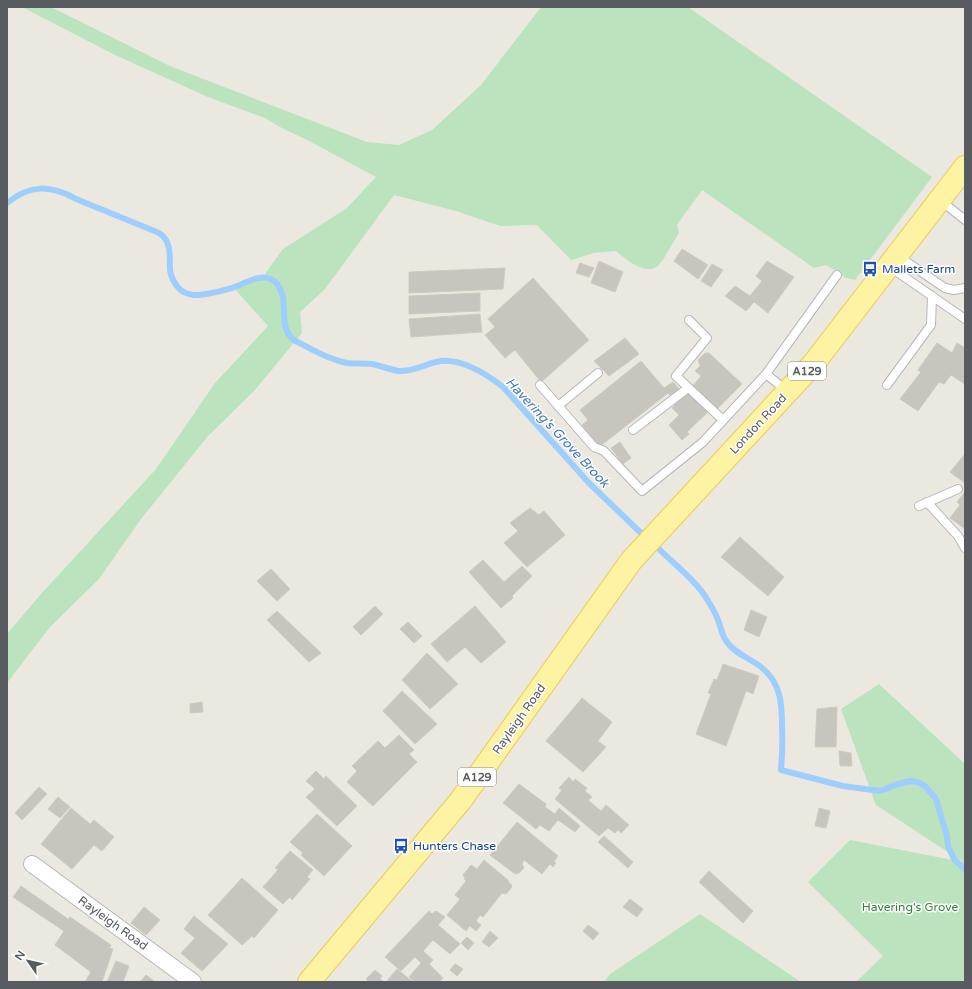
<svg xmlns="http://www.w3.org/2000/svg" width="972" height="989" font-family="'Varela Round',sans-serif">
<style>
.green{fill:#bbe3bd}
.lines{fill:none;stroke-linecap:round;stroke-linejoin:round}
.stream{stroke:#9dcefd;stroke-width:6}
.building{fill:#c8c5be;stroke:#cfcbbd}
.service-casing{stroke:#b5b7bc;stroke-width:10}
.minor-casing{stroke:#b5b7bc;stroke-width:18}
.primary-casing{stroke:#edca55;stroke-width:24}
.service{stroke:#fff;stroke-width:8}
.minor{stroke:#fff;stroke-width:16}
.primary{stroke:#fdf3a2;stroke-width:22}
.labels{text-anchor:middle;stroke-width:3;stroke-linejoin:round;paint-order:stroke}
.shield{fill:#fff;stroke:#8a8c90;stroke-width:1}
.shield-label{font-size:11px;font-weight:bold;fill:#585b60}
.transit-label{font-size:12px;fill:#164399;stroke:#fff;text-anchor:start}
.street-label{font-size:12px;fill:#585b60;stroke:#fff}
.park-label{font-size:12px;fill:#35813d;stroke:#fff}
.water-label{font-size:13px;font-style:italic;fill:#4178be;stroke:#fff}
</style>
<rect width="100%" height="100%" fill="#ebe9df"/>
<g class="green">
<path d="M 22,7 L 51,7 L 170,66 L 367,142 L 399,145 L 432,130 L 481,85 L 541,7 L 688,7 L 932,177 L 855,280 L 846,278 L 826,265 L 814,268 L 702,190 L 677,225 L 679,233 C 675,239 662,263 658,266 C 645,276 625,259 616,251 L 594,253 L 571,260 L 537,225 L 500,226 L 456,211 L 394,195 L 325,289 L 300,312 L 302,333 L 255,390 L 208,436 L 141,519 L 99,579 L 50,627 L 7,683 L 7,634 L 41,594 L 156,469 L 215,383 L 268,326 L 233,287 L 262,278 L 283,249 L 347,208 L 376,177 L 311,142 L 280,127 L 265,118 L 208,97 L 115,55 Z"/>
<polygon points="879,684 965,764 965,982 856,982 883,956 808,882 850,840 963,862 876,805 841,709"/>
<polygon points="700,914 801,982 604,982 610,974"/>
</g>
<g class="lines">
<g class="stream">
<path d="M 7,203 C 30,184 51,185 76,199 L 157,232 C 161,234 165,237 167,242 C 174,257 164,270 177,286 C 180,291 187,294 193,295 C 205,296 220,291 232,288 C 245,284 265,269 277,284 C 291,301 276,326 294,340 C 311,349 328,359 347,363 C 355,364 364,363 372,364 C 381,366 389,369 398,371 C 413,372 423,365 436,362 C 458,356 487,374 503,387 L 589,483 L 642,534"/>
<path d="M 660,550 C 674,564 694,579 705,596 C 709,603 715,611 718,620 C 721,627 722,636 727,642 C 735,654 750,658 761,667 C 781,683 782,703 782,727 C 783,742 782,756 781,770 L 843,786 L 880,791 L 898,784 L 910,781 L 918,782 L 925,786 L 936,799 L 947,836 L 948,846 L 954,859 L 965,870"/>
</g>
</g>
<g class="building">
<polygon points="682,249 708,265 698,279 674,261"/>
<polygon points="599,261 623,272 615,292 591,283"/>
<polygon points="767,261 794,277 768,313 754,302 746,311 725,296 735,286 750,296 762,281 756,276"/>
<polygon points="580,263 594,268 589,277 576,273"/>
<polygon points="712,264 723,270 711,287 701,281"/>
<polygon points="505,268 503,289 409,293 409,272"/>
<polygon points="533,278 589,340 541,382 515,350 505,358 485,335 495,327 488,319"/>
<polygon points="480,293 480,311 409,314 409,296"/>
<polygon points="480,314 482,332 411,337 409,319"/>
<polygon points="625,338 639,354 609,376 594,361"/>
<polygon points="937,343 952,353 957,343 965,348 965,384 951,375 944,384 939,382 918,411 900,399 921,372 918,370"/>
<polygon points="705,353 709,353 742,384 716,410 692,387 701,376 695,371 700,366 698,360"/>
<polygon points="641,361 664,388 673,382 679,389 671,396 668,393 599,447 582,425 588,420 580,410"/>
<polygon points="688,392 709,411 687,432 689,434 682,440 669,425 679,415 672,408"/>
<polygon points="620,442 631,458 623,464 611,448"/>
<polygon points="964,455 965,456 965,483 950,472"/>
<polygon points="964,493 965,493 965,529 950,518 960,505 957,502"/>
<polygon points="530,508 539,515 544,511 565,535 527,567 504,543 518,531 510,523"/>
<polygon points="740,537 784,577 768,596 721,557"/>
<polygon points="483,560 504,582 522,566 532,576 512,596 513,598 501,608 469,572"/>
<polygon points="271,569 290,589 277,601 257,581"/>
<polygon points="375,606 383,614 361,635 353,627"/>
<polygon points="475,606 506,642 481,663 465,647 447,662 431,644"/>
<polygon points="751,610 767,617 759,637 744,630"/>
<polygon points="277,611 321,653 309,662 267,620"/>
<polygon points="408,622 422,636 414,643 400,629"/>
<polygon points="427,653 458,684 430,709 402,680"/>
<polygon points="723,664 759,676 753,694 746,691 726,746 696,734 711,694 708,693 714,679 717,680"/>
<polygon points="402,691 437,724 415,744 383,711"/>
<polygon points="582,698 612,722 598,741 606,747 583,772 546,741"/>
<polygon points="202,702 203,712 190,713 190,704"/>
<polygon points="837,707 836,747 815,747 817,709"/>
<polygon points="399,735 414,750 409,754 417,762 373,806 347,782 357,771 352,766 378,741 385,748"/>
<polygon points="839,751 851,753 852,766 840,766"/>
<polygon points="316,771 324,779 326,776 357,806 337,826 306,797 315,789 306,781"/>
<polygon points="569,777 573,782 575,779 587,788 585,791 592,797 588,800 601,811 606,805 629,825 621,833 618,830 615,833 608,828 599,836 555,799 562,790 559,788"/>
<polygon points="519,784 546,804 545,807 555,814 559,808 580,826 575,832 558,820 549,831 540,825 536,829 503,803"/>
<polygon points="39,787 47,794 22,820 15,813"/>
<polygon points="58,797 70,807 60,818 48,809"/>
<polygon points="71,808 90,824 94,820 114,837 102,851 94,845 72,869 41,844"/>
<polygon points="819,808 830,811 826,828 815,826"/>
<polygon points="317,814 352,846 324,876 301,855 303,853 290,842"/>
<polygon points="517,822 558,856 554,861 556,863 553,867 550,864 542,874 524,860 522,864 524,868 519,873 515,874 490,855"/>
<polygon points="604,836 633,862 628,868 598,842"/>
<polygon points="290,851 313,870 307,877 310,879 292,900 290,897 283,904 263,887 278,870 275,868"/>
<polygon points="484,860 509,881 508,882 511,884 512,887 506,894 502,893 483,917 480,915 476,921 481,925 476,931 470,926 466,931 447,915 460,899 455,895 466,881 464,879 465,878 463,875 471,865 477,869"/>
<polygon points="709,871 753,911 743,923 699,882"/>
<polygon points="242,878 278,910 254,938 252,936 242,945 208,915"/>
<polygon points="21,886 68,919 70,917 111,945 109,948 113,949 102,982 85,982 91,972 55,945 64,931 13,897"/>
<polygon points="630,899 643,909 637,917 623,907"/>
<polygon points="144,907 160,920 146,935 131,923"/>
<polygon points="429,911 432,914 436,911 445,917 438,925 460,944 450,954 433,940 423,951 433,960 429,964 443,978 439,982 415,982 409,977 421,963 415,957 401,971 385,957"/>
<polygon points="194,916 228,944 202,971 181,953 195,938 184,929"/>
<polygon points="588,925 599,933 593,940 583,931"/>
<polygon points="490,931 498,938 489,947 482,942"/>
<polygon points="467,937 474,943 468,950 461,943"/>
<polygon points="116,961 129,966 123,982 107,982"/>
<polygon points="455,964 463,969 457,976 450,970"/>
<polygon points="397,969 413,982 386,982"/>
<polygon points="375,970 382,976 380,979 384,982 367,982 368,980 366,979"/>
<polygon points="146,975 155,982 141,981"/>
</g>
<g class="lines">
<g class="service-casing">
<g id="service">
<polyline points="940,200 965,220"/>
<polyline points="898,256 945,288 954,290 965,288"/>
<polyline points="890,267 965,319"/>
<polyline points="689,320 707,338 676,376 723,420"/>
<polyline points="540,385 594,447 604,451 642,491 703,442 766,374"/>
<polyline points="887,385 931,325 932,296"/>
<polyline points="787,391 766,374 837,275"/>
<polyline points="558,406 598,373"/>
<polyline points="633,430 688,388"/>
<polyline points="927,502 958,536 965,548"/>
<polyline points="919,506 958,489"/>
</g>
</g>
<g class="minor-casing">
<polyline id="minor" points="32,864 193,982"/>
</g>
<g class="primary-casing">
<polyline id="primary" points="309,982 461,800 631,561 814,363 965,167"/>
</g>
<use href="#service" class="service"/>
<use href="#minor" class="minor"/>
<use href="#primary" class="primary"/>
</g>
<defs>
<g id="bus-bare" transform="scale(1.2)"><path d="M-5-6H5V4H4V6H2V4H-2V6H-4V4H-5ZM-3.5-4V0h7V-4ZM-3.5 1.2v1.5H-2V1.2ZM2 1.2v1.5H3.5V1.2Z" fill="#1a4fb4" stroke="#fff" stroke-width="2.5" paint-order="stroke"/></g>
</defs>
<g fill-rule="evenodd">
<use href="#bus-bare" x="870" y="269"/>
<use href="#bus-bare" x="401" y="846"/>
</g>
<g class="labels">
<g class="shield">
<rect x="788" y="362" width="38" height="18" rx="3"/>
<rect x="458" y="768" width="38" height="18" rx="3"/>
</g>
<g class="shield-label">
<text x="807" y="375">A129</text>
<text x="477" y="781">A129</text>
</g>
<g class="transit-label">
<text x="882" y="273">Mallets Farm</text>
<text x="413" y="850">Hunters Chase</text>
</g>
<g class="street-label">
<text transform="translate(758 424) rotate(-47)" y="4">London Road</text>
<text transform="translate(519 719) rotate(-55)" y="4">Rayleigh Road</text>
<text transform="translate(113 923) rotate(36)" y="4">Rayleigh Road</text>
</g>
<g class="park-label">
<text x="910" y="911">Havering's Grove</text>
</g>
<g class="water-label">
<text transform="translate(558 432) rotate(47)" y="5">Havering's Grove Brook</text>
</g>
</g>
<rect width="972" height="989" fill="none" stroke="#585b60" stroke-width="16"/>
<g transform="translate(28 961) rotate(304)" stroke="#ffffff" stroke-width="3" paint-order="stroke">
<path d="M0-3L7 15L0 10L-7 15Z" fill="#585b60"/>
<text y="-6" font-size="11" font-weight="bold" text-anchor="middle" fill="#585b60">N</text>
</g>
</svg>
